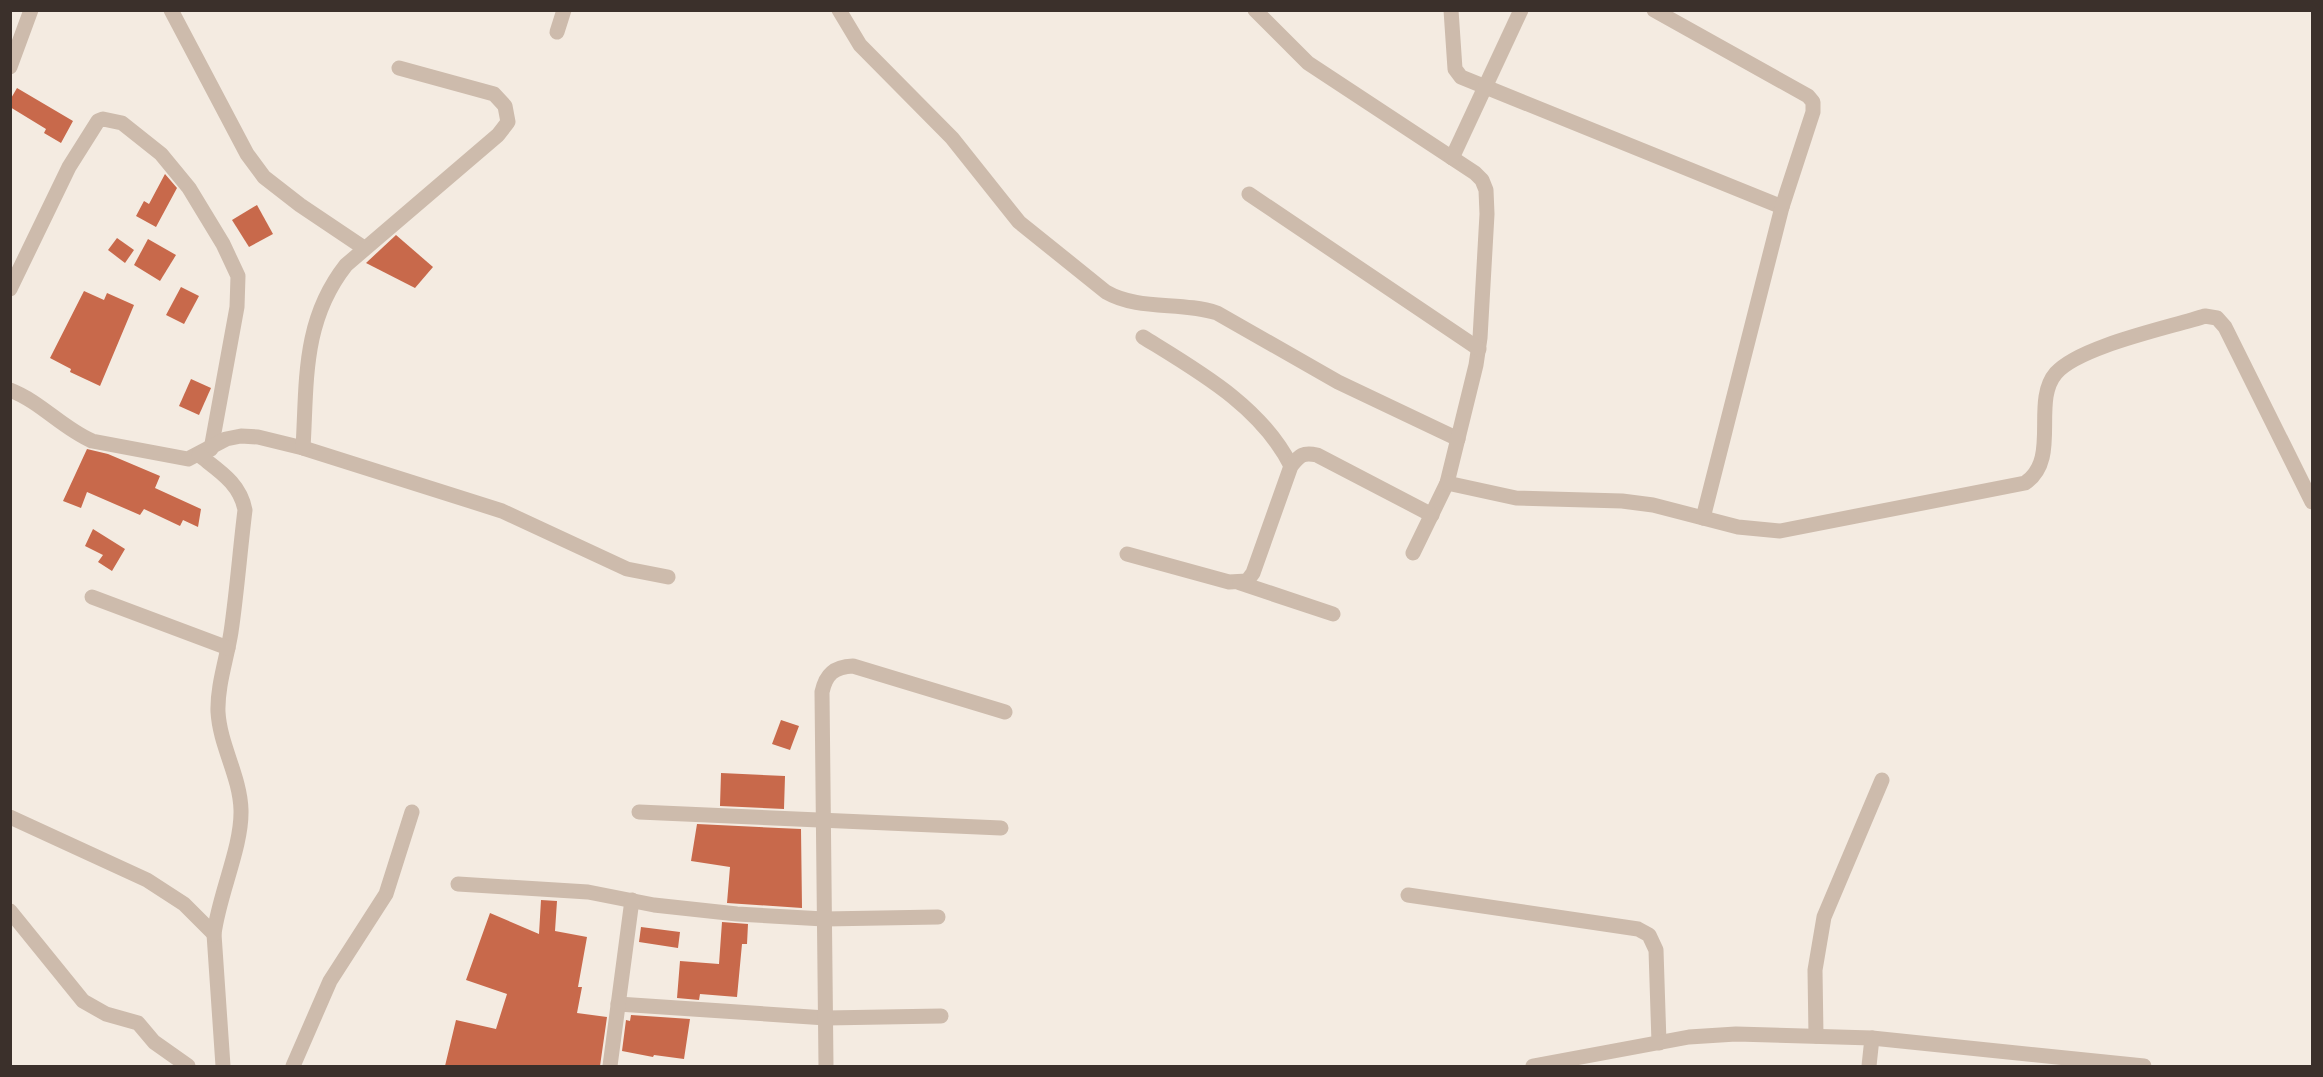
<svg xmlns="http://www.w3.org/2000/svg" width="2323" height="1077" font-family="'IBM Plex Sans',sans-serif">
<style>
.building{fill:#c8694b}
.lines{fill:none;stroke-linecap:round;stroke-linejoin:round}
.street{stroke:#cdbbac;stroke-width:15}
</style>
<rect width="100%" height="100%" fill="#f4ebe1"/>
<g class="building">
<polygon points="17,88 73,121 61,143 44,133 46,129 10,107 10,100"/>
<polygon points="165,174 177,188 156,227 136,216 144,201 149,204"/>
<polygon points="257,205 273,234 249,247 232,220"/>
<polygon points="396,235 433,267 415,288 366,263"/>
<polygon points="117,238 134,250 125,263 108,250"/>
<polygon points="148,239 176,255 160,281 134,265"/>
<polygon points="181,287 199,296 184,324 166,315"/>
<polygon points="84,291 104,300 107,293 134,305 100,386 70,372 71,369 50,358"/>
<polygon points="191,379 211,388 199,415 179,406"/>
<polygon points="87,449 108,454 160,476 155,488 201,509 198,527 183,520 180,526 144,509 140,515 87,492 81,508 63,501"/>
<polygon points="93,529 125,549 112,571 98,562 103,555 85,546"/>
<polygon points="781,720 799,726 790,750 772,744"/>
<polygon points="721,773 785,776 784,809 720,806"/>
<polygon points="697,824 801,829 802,908 727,903 730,867 691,861"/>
<polygon points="541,900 557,901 555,931 587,937 578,987 582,987 577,1013 607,1017 600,1066 445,1066 456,1020 496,1029 507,994 466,980 490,913 539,934"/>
<polygon points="722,922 748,924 747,944 742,944 737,997 700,994 699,1000 677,998 680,961 719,964"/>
<polygon points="641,927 680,932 678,948 639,942"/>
<polygon points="631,1015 690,1019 684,1059 654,1055 653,1057 622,1051 626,1020 630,1021"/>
</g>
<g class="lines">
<g class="street">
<polyline points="171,10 247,154 264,177 300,205 364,248"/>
<path d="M 839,10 L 860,45 L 952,138 L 1019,222 L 1106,292 C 1139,311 1181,301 1217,313 L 1338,382 L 1458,439"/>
<polyline points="1255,10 1308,63 1475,173 1482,180 1486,190 1487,214 1480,338 1476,365 1447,483 1413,553"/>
<polyline points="1451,10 1455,69 1461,77 1782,207"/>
<polyline points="1654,10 1808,96 1813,102 1813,112 1782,207 1703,518"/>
<polyline points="557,32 564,10"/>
<polyline points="10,67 31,10"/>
<polyline points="1452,158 1521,10"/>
<polyline points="1249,194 1479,349"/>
<polyline points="10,289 69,167 98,121 103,119 122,123 161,154 189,188 223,244 238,276 237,307 211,449"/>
<path d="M 1143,337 C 1198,371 1261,406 1291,466"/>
<path d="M 10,390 C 41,402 62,428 92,441 L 188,459 L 226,439 L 241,436 L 258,437 L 303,448 L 502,511 L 627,569 L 668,577"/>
<path d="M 303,448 C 307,381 302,321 346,265 L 498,135 L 508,122 L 505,106 L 494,94 L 399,68"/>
<path d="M 199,455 C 219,471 240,483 245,510 C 240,550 237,591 231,632 C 227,658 217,686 218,712 C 220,746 240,776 241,810 C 242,847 219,894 214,934 L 223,1066"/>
<path d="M 1447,483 L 1516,498 L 1622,501 L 1653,505 L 1738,527 L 1780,531 L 2025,483 C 2061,459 2031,402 2056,373 C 2080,346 2168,328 2205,316 L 2217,318 L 2225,327 L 2312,502"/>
<path d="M 1127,554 L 1229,582 L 1247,581 L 1253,573 L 1291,466 C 1300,455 1303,452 1317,455 L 1432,515"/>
<polyline points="1240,583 1333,614"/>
<polyline points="92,597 228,648"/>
<polyline points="639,812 1001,828"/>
<polyline points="10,817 147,880 184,904 214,934"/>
<polyline points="458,884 588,892 654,905 737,914 824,919 938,917"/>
<polyline points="1408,895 1638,929 1649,935 1656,950 1659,1043"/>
<polyline points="10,911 83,1001 106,1014 138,1023 154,1042 188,1066"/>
<polyline points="618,1004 826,1018 941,1016"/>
<polyline points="1816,1036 1815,970 1824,917 1882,780"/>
<polyline points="293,1066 330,981 386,894 412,812"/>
<polyline points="610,1066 632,900"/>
<path d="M 826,1066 L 822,692 C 826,674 834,667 853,666 L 1005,712"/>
<polyline points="1533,1066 1689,1037 1736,1034 1872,1038 2144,1066"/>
<polyline points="1869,1066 1872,1038"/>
</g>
</g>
<rect width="2323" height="1077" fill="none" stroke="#3b302b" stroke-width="24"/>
</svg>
